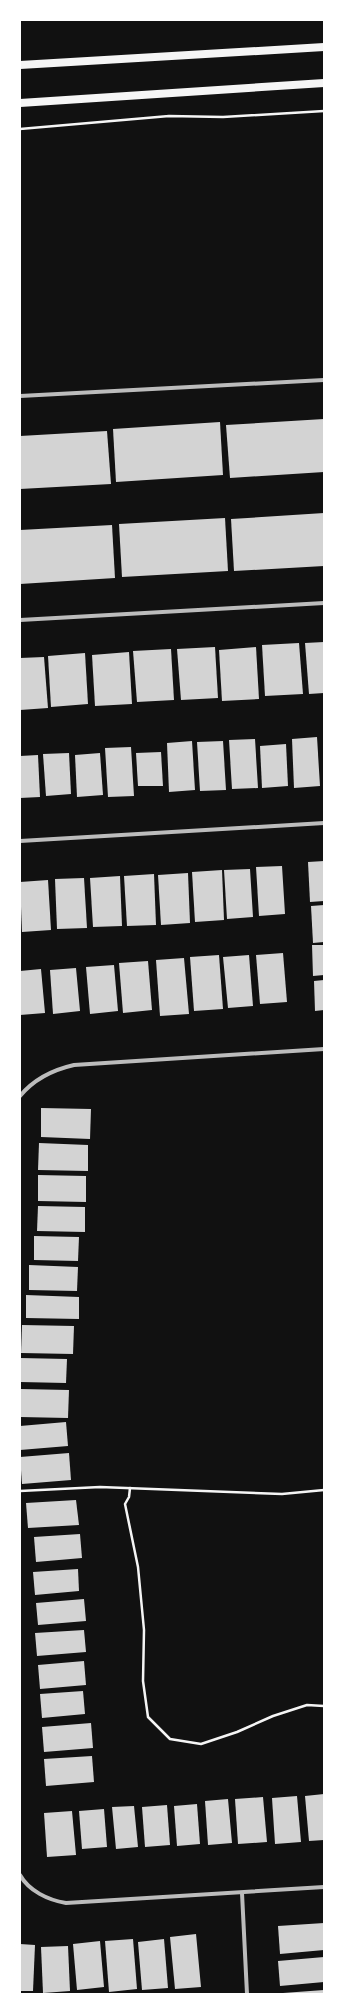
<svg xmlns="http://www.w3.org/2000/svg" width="344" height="2014" font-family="Cabin,sans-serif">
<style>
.building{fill:#d3d3d3}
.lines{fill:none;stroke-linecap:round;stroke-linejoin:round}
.path{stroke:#f5f5f5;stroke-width:2.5}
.minor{stroke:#bcbcbc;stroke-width:4}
.secondary{stroke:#f5f5f5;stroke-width:8}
</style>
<rect width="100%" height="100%" fill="#111"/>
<g class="building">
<polygon points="324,419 324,472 230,478 226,425"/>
<polygon points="220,422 223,475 116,482 113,429"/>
<polygon points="107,431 111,484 20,489 20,436"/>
<polygon points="324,513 324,566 234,571 231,519"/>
<polygon points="225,518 228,571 122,577 119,524"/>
<polygon points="112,525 115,578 20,584 20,530"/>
<polygon points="324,642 324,693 309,694 305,643"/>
<polygon points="299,643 303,694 265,696 262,645"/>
<polygon points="215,647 218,698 181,700 177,649"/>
<polygon points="256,647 259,699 222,701 219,650"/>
<polygon points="171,649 174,700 137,702 133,651"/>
<polygon points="129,652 132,704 95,706 92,655"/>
<polygon points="85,653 88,704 51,707 48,656"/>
<polygon points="44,657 48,708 20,710 20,658"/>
<polygon points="317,737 320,786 294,788 292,739"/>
<polygon points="255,739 258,788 232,789 229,740"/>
<polygon points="192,741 195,790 169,792 167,743"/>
<polygon points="223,741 226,790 200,791 197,742"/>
<polygon points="286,744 288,786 262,788 260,746"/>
<polygon points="131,747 134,796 108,797 105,748"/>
<polygon points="161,752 163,786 138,786 136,753"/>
<polygon points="69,753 71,794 46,796 43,754"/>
<polygon points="100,753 103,795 77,797 75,755"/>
<polygon points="38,755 40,797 20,798 20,756"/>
<polygon points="324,861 324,901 310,902 308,862"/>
<polygon points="282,866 285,914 259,916 256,867"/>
<polygon points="250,869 253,917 227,919 224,870"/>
<polygon points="222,870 224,920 195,922 192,872"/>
<polygon points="188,873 190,923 161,925 158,875"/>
<polygon points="154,874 156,925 127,926 124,876"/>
<polygon points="120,876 122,926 93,927 90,878"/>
<polygon points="84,878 87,928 57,929 55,879"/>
<polygon points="48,880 51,930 22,932 20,882"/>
<polygon points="324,905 324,942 313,943 311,906"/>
<polygon points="312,945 324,945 324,975 313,976"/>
<polygon points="283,953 287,1002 260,1004 256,955"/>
<polygon points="219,955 223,1009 194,1011 190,957"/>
<polygon points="249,955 253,1006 228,1008 223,957"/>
<polygon points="184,958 189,1014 160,1016 156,960"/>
<polygon points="148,961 152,1010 123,1013 119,963"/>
<polygon points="114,965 118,1011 90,1014 86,967"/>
<polygon points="76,968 80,1011 53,1014 50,970"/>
<polygon points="41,969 45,1013 20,1015 20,971"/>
<polygon points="324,980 324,1010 315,1011 314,981"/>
<polygon points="41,1108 91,1109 90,1139 41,1137"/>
<polygon points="39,1143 88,1145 88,1171 38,1170"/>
<polygon points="38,1175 86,1176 86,1202 38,1201"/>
<polygon points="38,1206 85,1207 85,1232 37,1231"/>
<polygon points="34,1236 79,1237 78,1261 34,1260"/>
<polygon points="29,1265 78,1267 77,1291 29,1290"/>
<polygon points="26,1295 79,1297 79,1319 26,1318"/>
<polygon points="22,1325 74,1326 73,1354 21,1353"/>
<polygon points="20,1358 67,1359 66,1383 20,1382"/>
<polygon points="20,1389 69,1390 68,1418 20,1417"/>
<polygon points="66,1422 68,1446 20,1450 20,1426"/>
<polygon points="69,1453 71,1480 22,1484 20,1457"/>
<polygon points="76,1500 79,1525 28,1528 26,1503"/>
<polygon points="80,1534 82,1558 36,1562 34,1537"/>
<polygon points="78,1569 79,1591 35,1595 33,1572"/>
<polygon points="84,1599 86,1621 38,1625 36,1603"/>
<polygon points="84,1630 86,1652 37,1656 35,1633"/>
<polygon points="84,1661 86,1685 40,1689 38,1665"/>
<polygon points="83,1691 85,1714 42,1718 40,1694"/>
<polygon points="91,1723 93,1748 44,1752 42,1727"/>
<polygon points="92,1756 94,1782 46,1786 44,1759"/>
<polygon points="324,1794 324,1840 309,1841 305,1796"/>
<polygon points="297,1796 301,1842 275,1844 272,1798"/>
<polygon points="263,1797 267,1842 238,1844 235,1799"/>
<polygon points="228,1799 232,1843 208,1845 205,1801"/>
<polygon points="197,1804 200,1844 177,1846 174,1806"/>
<polygon points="167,1805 170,1845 145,1847 142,1807"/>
<polygon points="134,1806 138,1847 116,1849 112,1807"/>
<polygon points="104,1809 107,1847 82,1849 79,1811"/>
<polygon points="72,1811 76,1855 47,1857 44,1813"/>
<polygon points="324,1923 324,1950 280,1954 278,1926"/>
<polygon points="196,1934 201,1987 175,1989 170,1937"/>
<polygon points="133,1939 137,1989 109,1992 105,1941"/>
<polygon points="164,1939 168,1988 142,1990 138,1942"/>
<polygon points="100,1941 104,1987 77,1990 73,1944"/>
<polygon points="20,1944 35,1945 33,1991 20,1991"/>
<polygon points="68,1946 70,1991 43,1993 41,1947"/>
<polygon points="324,1957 324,1982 280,1986 278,1961"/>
<polygon points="324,1990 324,1994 283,1994 283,1993"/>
</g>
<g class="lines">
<g class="path">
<polyline points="20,129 169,116 223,117 324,111"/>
<polyline points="130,1488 129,1497 125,1504 138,1567 144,1630 143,1681 148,1717 170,1739 201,1744 237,1732 273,1716 307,1705 324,1706"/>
<polyline points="20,1491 100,1487 282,1494 324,1490"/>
</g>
<g class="minor">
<polyline points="20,396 324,380"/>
<polyline points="20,620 324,603"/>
<polyline points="20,841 324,823"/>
<path d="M 20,1096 C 34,1079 52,1070 74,1065 L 324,1049"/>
<path d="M 20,1875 C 29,1891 48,1900 66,1903 L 324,1887"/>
<polyline points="242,1893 247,1994"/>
</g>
<g class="secondary">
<polyline points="20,65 324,47"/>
<polyline points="20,103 324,83"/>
</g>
</g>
<rect width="344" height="2014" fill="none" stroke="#ffffff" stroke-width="42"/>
</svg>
